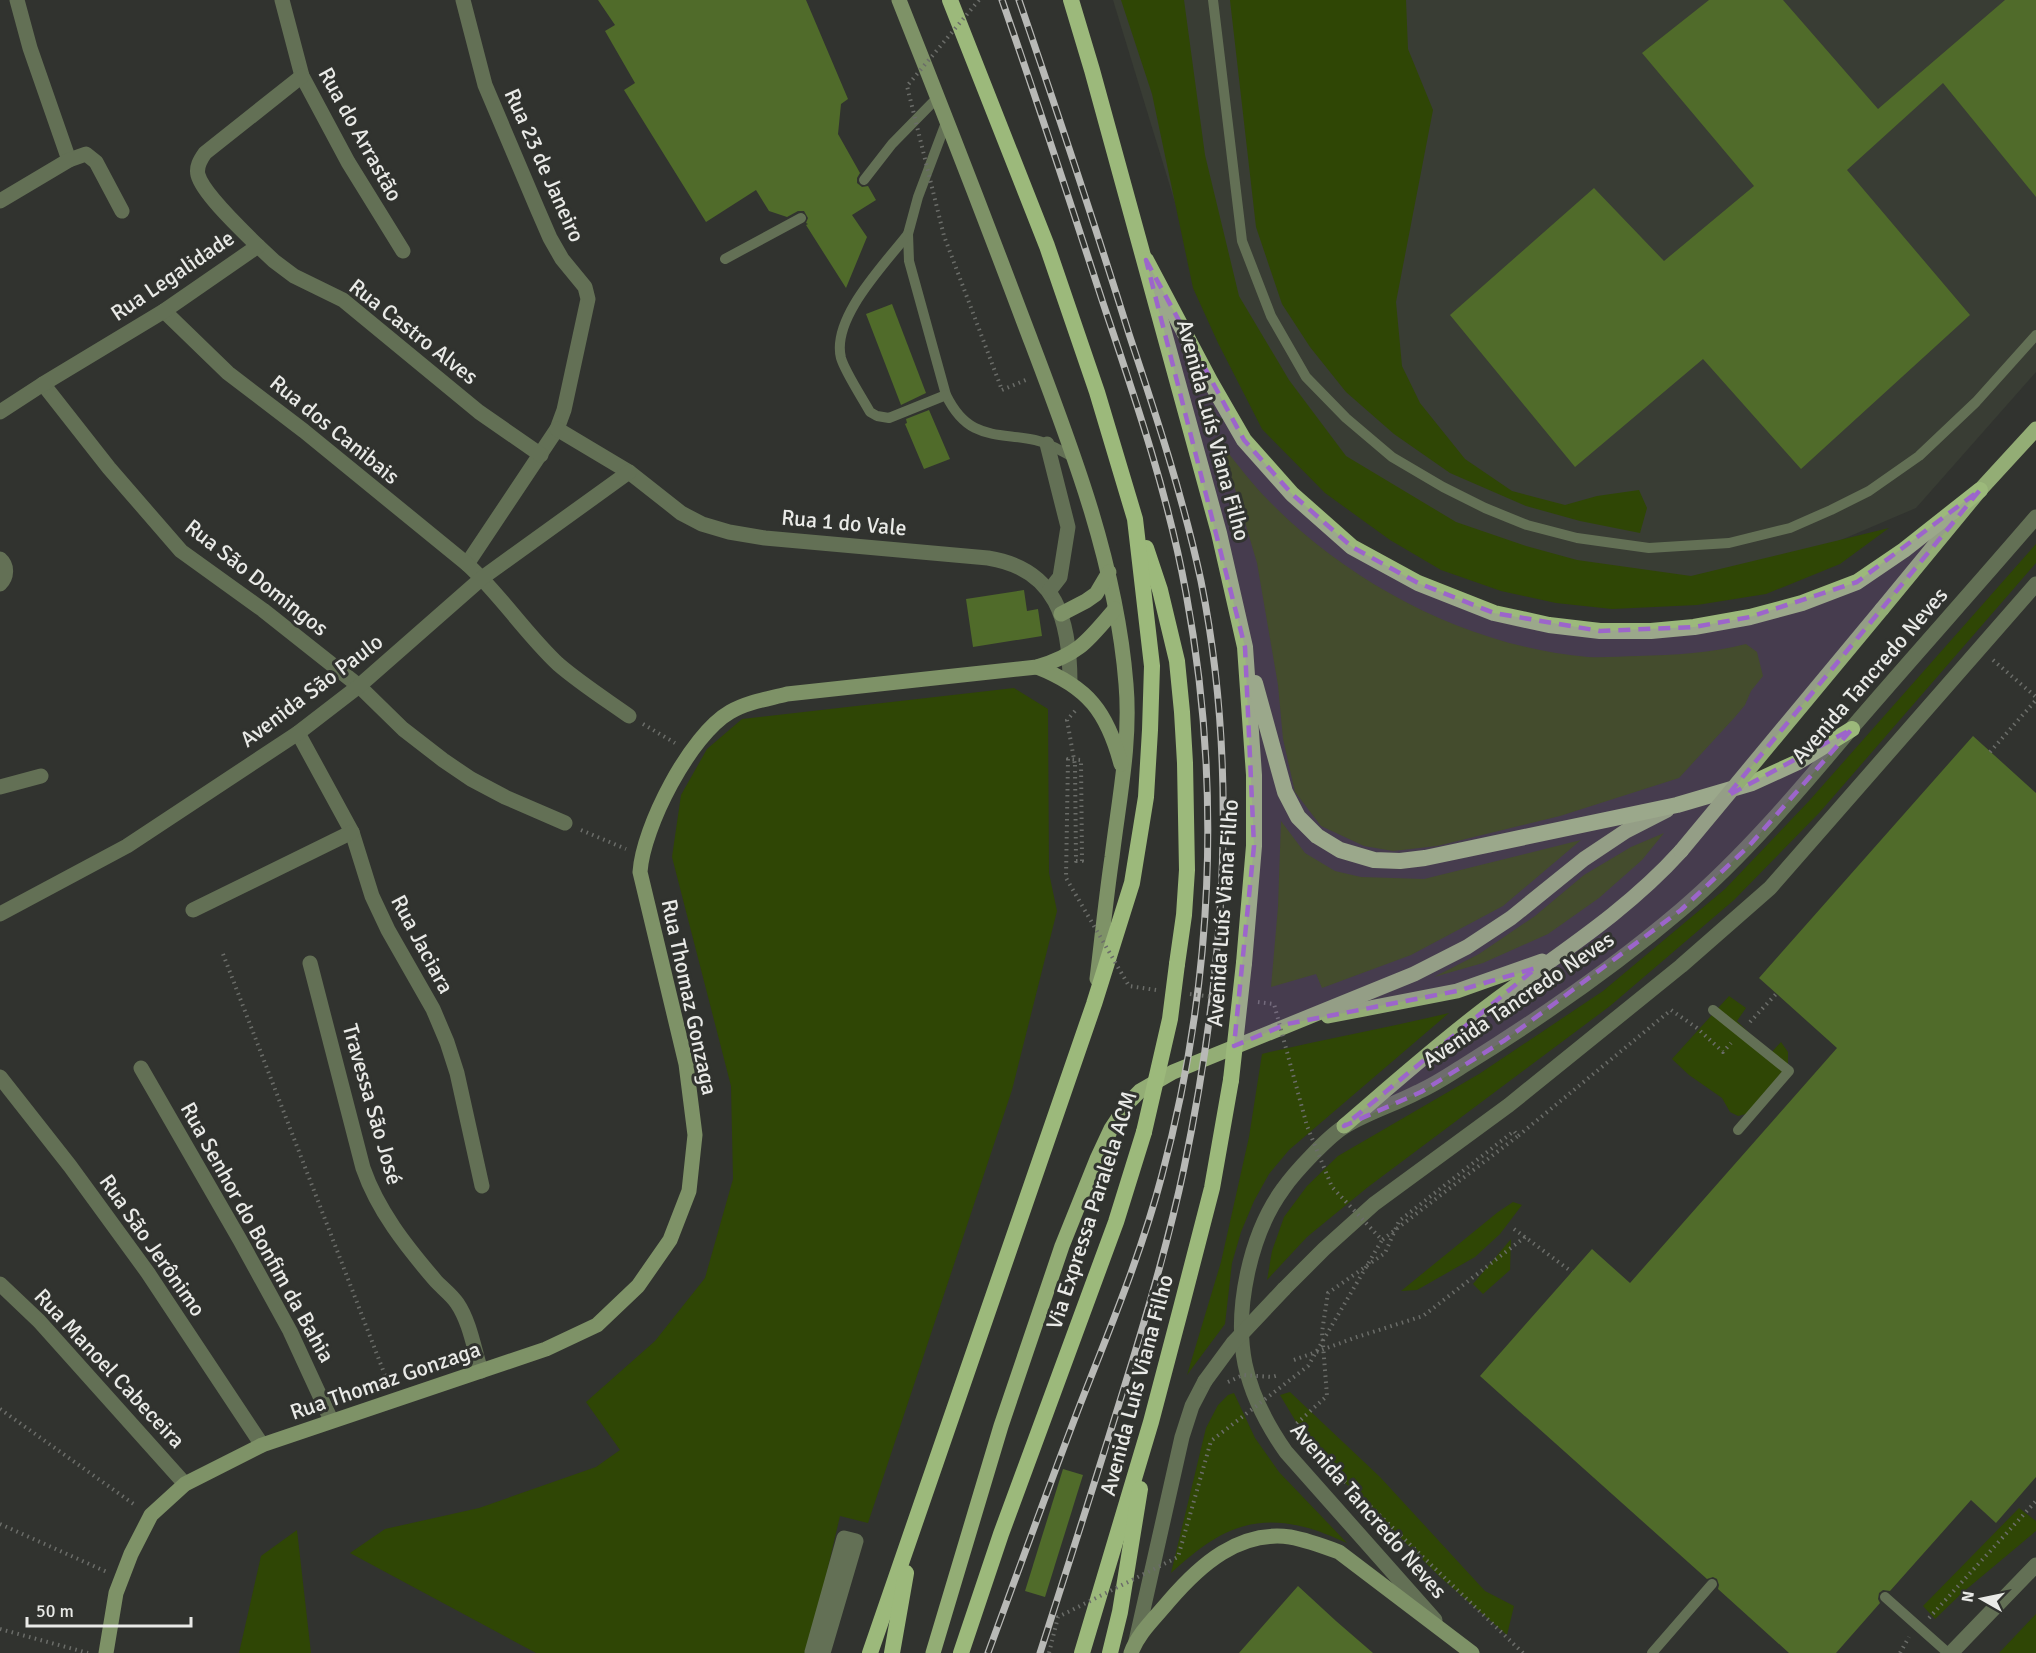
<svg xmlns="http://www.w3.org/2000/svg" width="2036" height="1653" font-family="Signika,sans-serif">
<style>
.built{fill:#393d34}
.green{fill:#2f4605}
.building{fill:#506b2a}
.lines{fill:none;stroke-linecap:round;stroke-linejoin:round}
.path{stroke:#6b6d69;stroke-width:4;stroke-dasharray:1.5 4.5;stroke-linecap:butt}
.service{stroke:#637055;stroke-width:10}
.pedestrian{stroke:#637055;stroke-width:15}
.minor{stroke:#637055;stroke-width:15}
.tertiary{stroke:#637055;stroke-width:15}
.secondary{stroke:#7e9267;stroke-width:15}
.primary{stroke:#93ad75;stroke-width:15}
.trunk{stroke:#9cb97b;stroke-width:16}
.rail-casing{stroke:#b8b9b6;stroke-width:7}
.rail{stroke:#31332f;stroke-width:4.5;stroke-dasharray:14;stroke-linecap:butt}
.path-bridge{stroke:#6b6d69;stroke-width:4;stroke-dasharray:1.5 4.5;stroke-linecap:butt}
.tertiary-bridge{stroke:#637055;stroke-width:15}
.primary-bridge{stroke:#93ad75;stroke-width:15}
.trunk-bridge{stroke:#9cb97b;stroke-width:16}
.marked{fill:#9c65cb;fill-opacity:0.2;stroke:#9c65cb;stroke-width:4.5;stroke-dasharray:12 8;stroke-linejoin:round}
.labels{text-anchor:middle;stroke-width:6;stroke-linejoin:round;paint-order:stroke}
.street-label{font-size:22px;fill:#e9eae7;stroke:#31332f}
</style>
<rect width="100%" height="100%" fill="#31332f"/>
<polygon class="built" points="1113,0 2036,0 2036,372 1916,508 1735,585 1615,594 1324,470 1196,271"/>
<g class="green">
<polygon points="1121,0 1184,0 1205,155 1239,296 1289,380 1346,456 1456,522 1526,546 1577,560 1691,576 1889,528 1840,564 1766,594 1697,605 1612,609 1556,603 1501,591 1441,570 1390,540 1325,493 1262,429 1218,343 1193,288 1152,94"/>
<polygon points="1230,0 1406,0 1408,49 1433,110 1396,302 1402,366 1420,403 1465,459 1512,491 1565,505 1597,496 1639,490 1647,508 1640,533 1580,521 1526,506 1450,473 1394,434 1346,392 1310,347 1282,304 1256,227"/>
<path d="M 1222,445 C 1237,464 1252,484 1269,501 C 1351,585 1470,647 1588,657 C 1605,658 1622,656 1638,656 C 1674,655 1712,653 1746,644 L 1757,652 L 1763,676 L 1751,691 L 1745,705 L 1735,717 L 1679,778 L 1560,816 L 1437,846 L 1393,851 L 1364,846 L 1321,826 L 1295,792 L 1283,739 L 1278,685 L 1257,563 Z"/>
<polygon points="2036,544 2036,563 1820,812 1734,900 1610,1006 1368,1187 1307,1237 1267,1280 1272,1251 1284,1217 1307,1186 1338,1156 1479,1074 1603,991 1725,889 1809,801"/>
<polygon points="1014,688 1048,709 1049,873 1057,911 1012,1090 868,1523 840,1516 808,1653 536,1653 350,1553 385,1529 479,1508 596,1467 620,1450 586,1402 655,1341 705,1278 733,1179 731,1086 672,857 681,795 707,749 742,719"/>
<polygon points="1281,821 1305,853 1335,871 1361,877 1424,879 1581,840 1503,906 1411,955 1322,988 1316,974 1271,987 1278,907"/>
<polygon points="1664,833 1642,860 1599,898 1548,934 1483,963 1434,977 1479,954 1535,916 1584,875 1631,847"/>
<polygon points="1729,996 1746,1008 1737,1021 1770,1054 1781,1042 1788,1052 1788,1065 1746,1114 1738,1116 1730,1112 1722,1098 1689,1075 1672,1059"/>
<path d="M 1449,1013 L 1289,1150 L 1269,1174 L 1254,1201 L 1241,1232 L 1232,1263 L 1225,1324 L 1187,1375 L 1221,1262 L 1249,1137 L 1262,1054 C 1324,1039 1387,1028 1449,1013 Z"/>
<polygon points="1513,1202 1522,1205 1500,1234 1475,1257 1417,1290 1401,1291 1498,1212"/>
<polygon points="1511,1239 1510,1270 1483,1294 1473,1284"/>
<polygon points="1290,1392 1380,1477 1485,1591 1514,1606 1507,1635 1440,1577 1317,1455 1311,1447 1280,1395"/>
<path d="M 1234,1393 L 1255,1438 L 1279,1472 L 1347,1543 C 1333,1537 1318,1530 1304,1527 C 1246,1512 1212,1536 1171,1573 L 1206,1428 L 1218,1405 L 1228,1395 Z"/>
<polygon points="2019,1508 2036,1521 2036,1531 1962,1593 1935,1619 1923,1606"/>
<polygon points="297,1530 311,1653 239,1653 261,1556"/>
<polygon points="2036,1614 2036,1653 1999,1653"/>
</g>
<g class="building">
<polygon points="598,0 806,0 848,99 841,104 838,134 860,173 857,178 857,183 862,187 868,186 876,200 852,215 867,237 846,288 806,225 808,224 806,223 808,218 804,211 798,211 787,217 769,211 756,190 706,222 624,90 635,83 605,31 615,25"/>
<polygon points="1709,0 1783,0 1878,109 2005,0 2036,0 2036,197 1943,83 1847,170 1970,315 1801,469 1703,359 1575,467 1450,315 1594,188 1664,261 1754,186 1642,53"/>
<polygon points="892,304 926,393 901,405 866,314"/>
<polygon points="929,410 950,459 924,469 905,424 907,423 906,419"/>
<polygon points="1024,590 1027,611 1038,609 1042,636 973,647 966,599"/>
<polygon points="1973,736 2036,793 2036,1477 1996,1523 1971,1500 1890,1591 1883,1590 1879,1593 1878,1599 1880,1603 1836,1653 1789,1653 1718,1589 1719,1585 1717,1579 1713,1577 1707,1579 1480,1376 1592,1249 1630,1283 1837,1048 1759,978"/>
<polygon points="1063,1469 1083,1475 1045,1597 1025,1591"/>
<polygon points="1298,1586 1336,1621 1373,1653 1239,1653"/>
</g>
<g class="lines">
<g class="path">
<polyline points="1002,390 1028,379"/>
<polyline points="1993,660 2036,697"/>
<polyline points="1075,711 1067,720 1075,765"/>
<polyline points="643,724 675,743"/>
<polyline points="1990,752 2036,700"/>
<polyline points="581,830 626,849"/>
<polyline points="223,954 388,1383"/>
<polyline points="1750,1022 1776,994"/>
<polyline points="1514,1229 1572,1272"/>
<polyline points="1294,1360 1357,1337 1423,1316 1525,1237"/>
<polyline points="0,1409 135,1505"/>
<polyline points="0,1524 107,1572"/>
<polyline points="1929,1618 2036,1501"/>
<polyline points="0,1629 88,1653"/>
<polyline points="1523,1653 1317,1455 1296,1424 1327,1396 1322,1332 1328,1293 1385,1253 1399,1221 1514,1131 1518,1136 1671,1010 1697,1028 1723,1052 1731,1043"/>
<polyline points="1900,1653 1909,1637"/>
</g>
<g class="service">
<polyline points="1213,0 1242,241 1271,316 1306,377 1346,418 1392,457 1443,487 1485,508 1527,525 1577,538 1649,548 1729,543 1790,528 1831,510 1869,491 1919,456 1976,402 2036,335"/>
<path d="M 947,120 L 918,197 L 908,234 L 909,261 L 946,395 C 968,440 994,432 1035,440 C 1049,443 1061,451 1073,457"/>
<polyline points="864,180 892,144 938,97"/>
<path d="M 908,234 C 885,264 831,318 841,358 C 845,372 863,399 870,412 L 877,416 L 889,418 L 946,395"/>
<polyline points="725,259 801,218"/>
<polyline points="1713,1010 1789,1071 1738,1130"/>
<polyline points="1885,1597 1948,1653"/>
<polyline points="1652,1653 1712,1584"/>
</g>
<polyline class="pedestrian" points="815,1653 812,1652 844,1538 856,1541 823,1653"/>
<g class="minor">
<polyline points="17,0 30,48 69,160"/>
<polyline points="282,0 302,76 348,162 403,251"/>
<polyline points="463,0 485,85 537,208 550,238 562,259 585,287 588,299 564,410 557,429 467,564"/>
<polyline points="0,201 69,160 86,154 96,162 122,211"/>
<polyline points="258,246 274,261 294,276 343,300 479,412 541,455"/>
<path d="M 164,311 L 228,373 L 304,431 L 467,564 C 500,594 525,633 558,664 C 580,683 605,699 629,716"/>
<polyline points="43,384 109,468 181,551 263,610 359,686 403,729 443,760 471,779 505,797 565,823"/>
<path d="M 0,412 L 43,384 L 164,311 L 258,246 C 243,231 203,194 198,175 C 196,167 200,160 205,153 L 302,76"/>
<path d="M 557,429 L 629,472 L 681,513 L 702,524 L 729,532 L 765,538 L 988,558 C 1057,569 1070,621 1070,683"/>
<polyline points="1047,444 1068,527 1060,577 1049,591"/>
<path d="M 0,559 C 8,566 7,577 0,584"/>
<polyline points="298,733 352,832 372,896 388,930 433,1009 447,1042 457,1073 482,1186"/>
<polyline points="0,787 41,776"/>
<polyline points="193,910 352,832"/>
<polyline points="0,914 127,846 298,733 359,686 482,578 629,472"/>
<path d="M 310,963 L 363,1168 C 378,1211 406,1246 435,1280 C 441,1287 451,1294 457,1303 C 470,1322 474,1349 481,1371"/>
<polyline points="141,1068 240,1240 290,1331 331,1420"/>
<polyline points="0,1077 70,1166 148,1273 262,1445"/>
<polyline points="0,1284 39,1321 185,1484"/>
</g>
<g class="tertiary">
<polyline points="1284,1289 1324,1249 1374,1204 1509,1105 1681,966 1770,888 2036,584"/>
<path d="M 1435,1620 L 1286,1452 C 1267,1425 1252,1397 1245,1364 C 1234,1310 1250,1234 1283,1189 C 1294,1173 1330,1134 1347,1125 C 1369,1112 1395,1104 1418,1092 C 1434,1085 1449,1075 1463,1066 C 1539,1019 1614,967 1681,910 C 1744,856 1798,792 1851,729 C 1912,658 1975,588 2036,517"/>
<polyline points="1136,1641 1182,1437 1192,1406 1205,1381"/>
<polyline points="1951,1653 2036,1565"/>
</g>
<g class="secondary">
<path d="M 899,0 C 942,108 984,216 1025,325 C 1069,441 1116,559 1126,684 C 1131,742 1119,799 1112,857 C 1106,898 1102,938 1097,979"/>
<polyline points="1061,614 1086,601 1096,594 1109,572"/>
<path d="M 1037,667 C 1088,687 1107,712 1121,764"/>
<path d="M 106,1653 L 116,1593 L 131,1554 L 151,1515 L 185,1484 L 262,1445 L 546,1349 L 597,1325 L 638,1286 L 670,1240 L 689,1191 L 695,1135 L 686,1064 L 640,872 C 643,827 690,735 730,712 C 747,702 768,699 787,694 L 1037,667 C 1079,654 1087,642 1115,609"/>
<path d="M 1131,1653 C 1138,1633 1155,1618 1169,1601 C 1200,1565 1239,1530 1290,1537 C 1307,1540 1323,1546 1339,1552 L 1472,1653"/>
</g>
<g class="primary">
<polyline points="1882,609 1980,490 2036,429"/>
<polyline points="1328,1016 1457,991 1542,961"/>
<path d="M 1344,1126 C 1393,1084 1441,1041 1492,1003 C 1558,954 1626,912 1681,851"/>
<polyline points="933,1653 1001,1426 1062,1246 1097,1159 1111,1129 1129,1102 1140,1091 1173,1072 1414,974 1467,947 1511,918 1584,859 1626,831 1667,810"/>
</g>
<g class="trunk">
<polyline points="1071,0 1092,70 1219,533 1245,647 1254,775 1254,846 1244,963"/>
<polyline points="1146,260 1210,381 1244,440 1292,494 1352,547 1418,583 1494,613 1549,625 1600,631 1651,631 1694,627 1750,617 1802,603 1857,582 1904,550 1980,490"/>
<polyline points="1146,548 1160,590 1177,661 1182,712 1185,763 1187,870 1184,915 1177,964"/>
<polyline points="1255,683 1285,792 1298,817 1317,836 1340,850 1374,860 1400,861 1425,858 1677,805 1752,783 1798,762 1852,729"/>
<polyline points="870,1653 1094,1004 1132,883 1146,797 1150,730 1152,666 1135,519 1097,392 1047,246 950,0"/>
<polyline points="892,1653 906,1573"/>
<polyline points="961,1653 1001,1534 1116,1222 1144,1132"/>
<polyline points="1082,1653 1151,1422 1181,1308 1212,1188 1231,1080"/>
<polyline points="1110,1653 1120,1612 1140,1489"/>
</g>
<g class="rail-casing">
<g id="rail">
<path d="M 1019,0 C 1057,111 1094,222 1129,334 C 1156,415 1183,497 1201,581 C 1240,775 1224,976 1184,1168 C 1168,1244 1146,1318 1123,1391 C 1096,1479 1068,1566 1040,1653"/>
<path d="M 988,1653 C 1018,1572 1047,1491 1078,1410 C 1108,1333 1141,1255 1162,1175 C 1213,984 1222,787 1186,593 C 1168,494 1135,398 1103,303 C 1070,202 1037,100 1002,0"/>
</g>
</g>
<use href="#rail" class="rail"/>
<g class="path-bridge">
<polyline points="979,0 907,86 944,236 1002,390"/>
<polyline points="1075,765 1076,861 1082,861 1081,760 1068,759 1066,878 1129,986 1156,990"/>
<polyline points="1190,994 1221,998"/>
<polyline points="1258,1002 1274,1004 1307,1126 1332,1187 1382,1240 1518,1136"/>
<polyline points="1228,1382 1243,1375 1272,1377 1279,1375"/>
<polyline points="1049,1653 1058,1617 1178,1557 1211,1441 1308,1366 1382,1240"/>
</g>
<polyline class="tertiary-bridge" points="1205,1381 1233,1343 1284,1289"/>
<polyline class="primary-bridge" points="1681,851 1882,609"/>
<g class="trunk-bridge">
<polyline points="1231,1080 1244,963"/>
<polyline points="1144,1132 1170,1019 1177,964"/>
</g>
</g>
<path class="marked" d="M 1146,260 L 1244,440 L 1292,494 L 1352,547 L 1418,583 L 1494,613 L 1600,631 L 1694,627 L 1750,617 L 1857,582 L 1980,490 L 1727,796 L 1852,729 L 1749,846 L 1681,910 L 1505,1040 L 1421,1092 L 1344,1126 L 1536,968 L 1457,991 L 1287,1024 L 1234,1046 L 1254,846 L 1245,647 Z"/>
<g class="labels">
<g class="street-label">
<text transform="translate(361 134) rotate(61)" y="8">Rua do Arrastão</text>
<text transform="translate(545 165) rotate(66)" y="8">Rua 23 de Janeiro</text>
<text transform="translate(172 275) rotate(-34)" y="8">Rua Legalidade</text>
<text transform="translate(414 331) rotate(38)" y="8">Rua Castro Alves</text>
<text transform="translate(335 429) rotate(39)" y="8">Rua dos Canibais</text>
<text transform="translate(1214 430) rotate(75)" y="8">Avenida Luís Viana Filho</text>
<text transform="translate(844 522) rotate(5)" y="8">Rua 1 do Vale</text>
<text transform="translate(257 577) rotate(38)" y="8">Rua São Domingos</text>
<text transform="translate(1869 675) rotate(-49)" y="8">Avenida Tancredo Neves</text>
<text transform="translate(311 690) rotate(-37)" y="8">Avenida São Paulo</text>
<text transform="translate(1222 913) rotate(-86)" y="8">Avenida Luís Viana Filho</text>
<text transform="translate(423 944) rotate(62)" y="8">Rua Jaciara</text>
<text transform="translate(690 997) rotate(78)" y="8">Rua Thomaz Gonzaga</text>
<text transform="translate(1518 999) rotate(-34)" y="8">Avenida Tancredo Neves</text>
<text transform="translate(373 1104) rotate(74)" y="8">Travessa São José</text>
<text transform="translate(1091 1210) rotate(-72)" y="8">Via Expressa Paralela ACM</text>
<text transform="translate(258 1232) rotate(61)" y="8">Rua Senhor do Bonfim da Bahia</text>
<text transform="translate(153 1245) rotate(55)" y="8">Rua São Jerônimo</text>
<text transform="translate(110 1368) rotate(47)" y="8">Rua Manoel Cabeceira</text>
<text transform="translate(385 1380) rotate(-19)" y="8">Rua Thomaz Gonzaga</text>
<text transform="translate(1136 1385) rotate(-75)" y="8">Avenida Luís Viana Filho</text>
<text transform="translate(1369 1510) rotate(49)" y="8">Avenida Tancredo Neves</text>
</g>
</g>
<g transform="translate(1982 1599) rotate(279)" stroke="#31332f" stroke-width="4.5" paint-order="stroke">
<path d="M0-4.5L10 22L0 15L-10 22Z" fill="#e9eae7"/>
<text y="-9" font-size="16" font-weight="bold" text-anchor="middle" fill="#e9eae7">N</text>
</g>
<path d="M27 1617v9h164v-9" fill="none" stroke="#e9eae7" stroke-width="3"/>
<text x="36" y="1617" font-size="18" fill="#e9eae7" stroke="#31332f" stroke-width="4.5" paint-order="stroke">50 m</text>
</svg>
